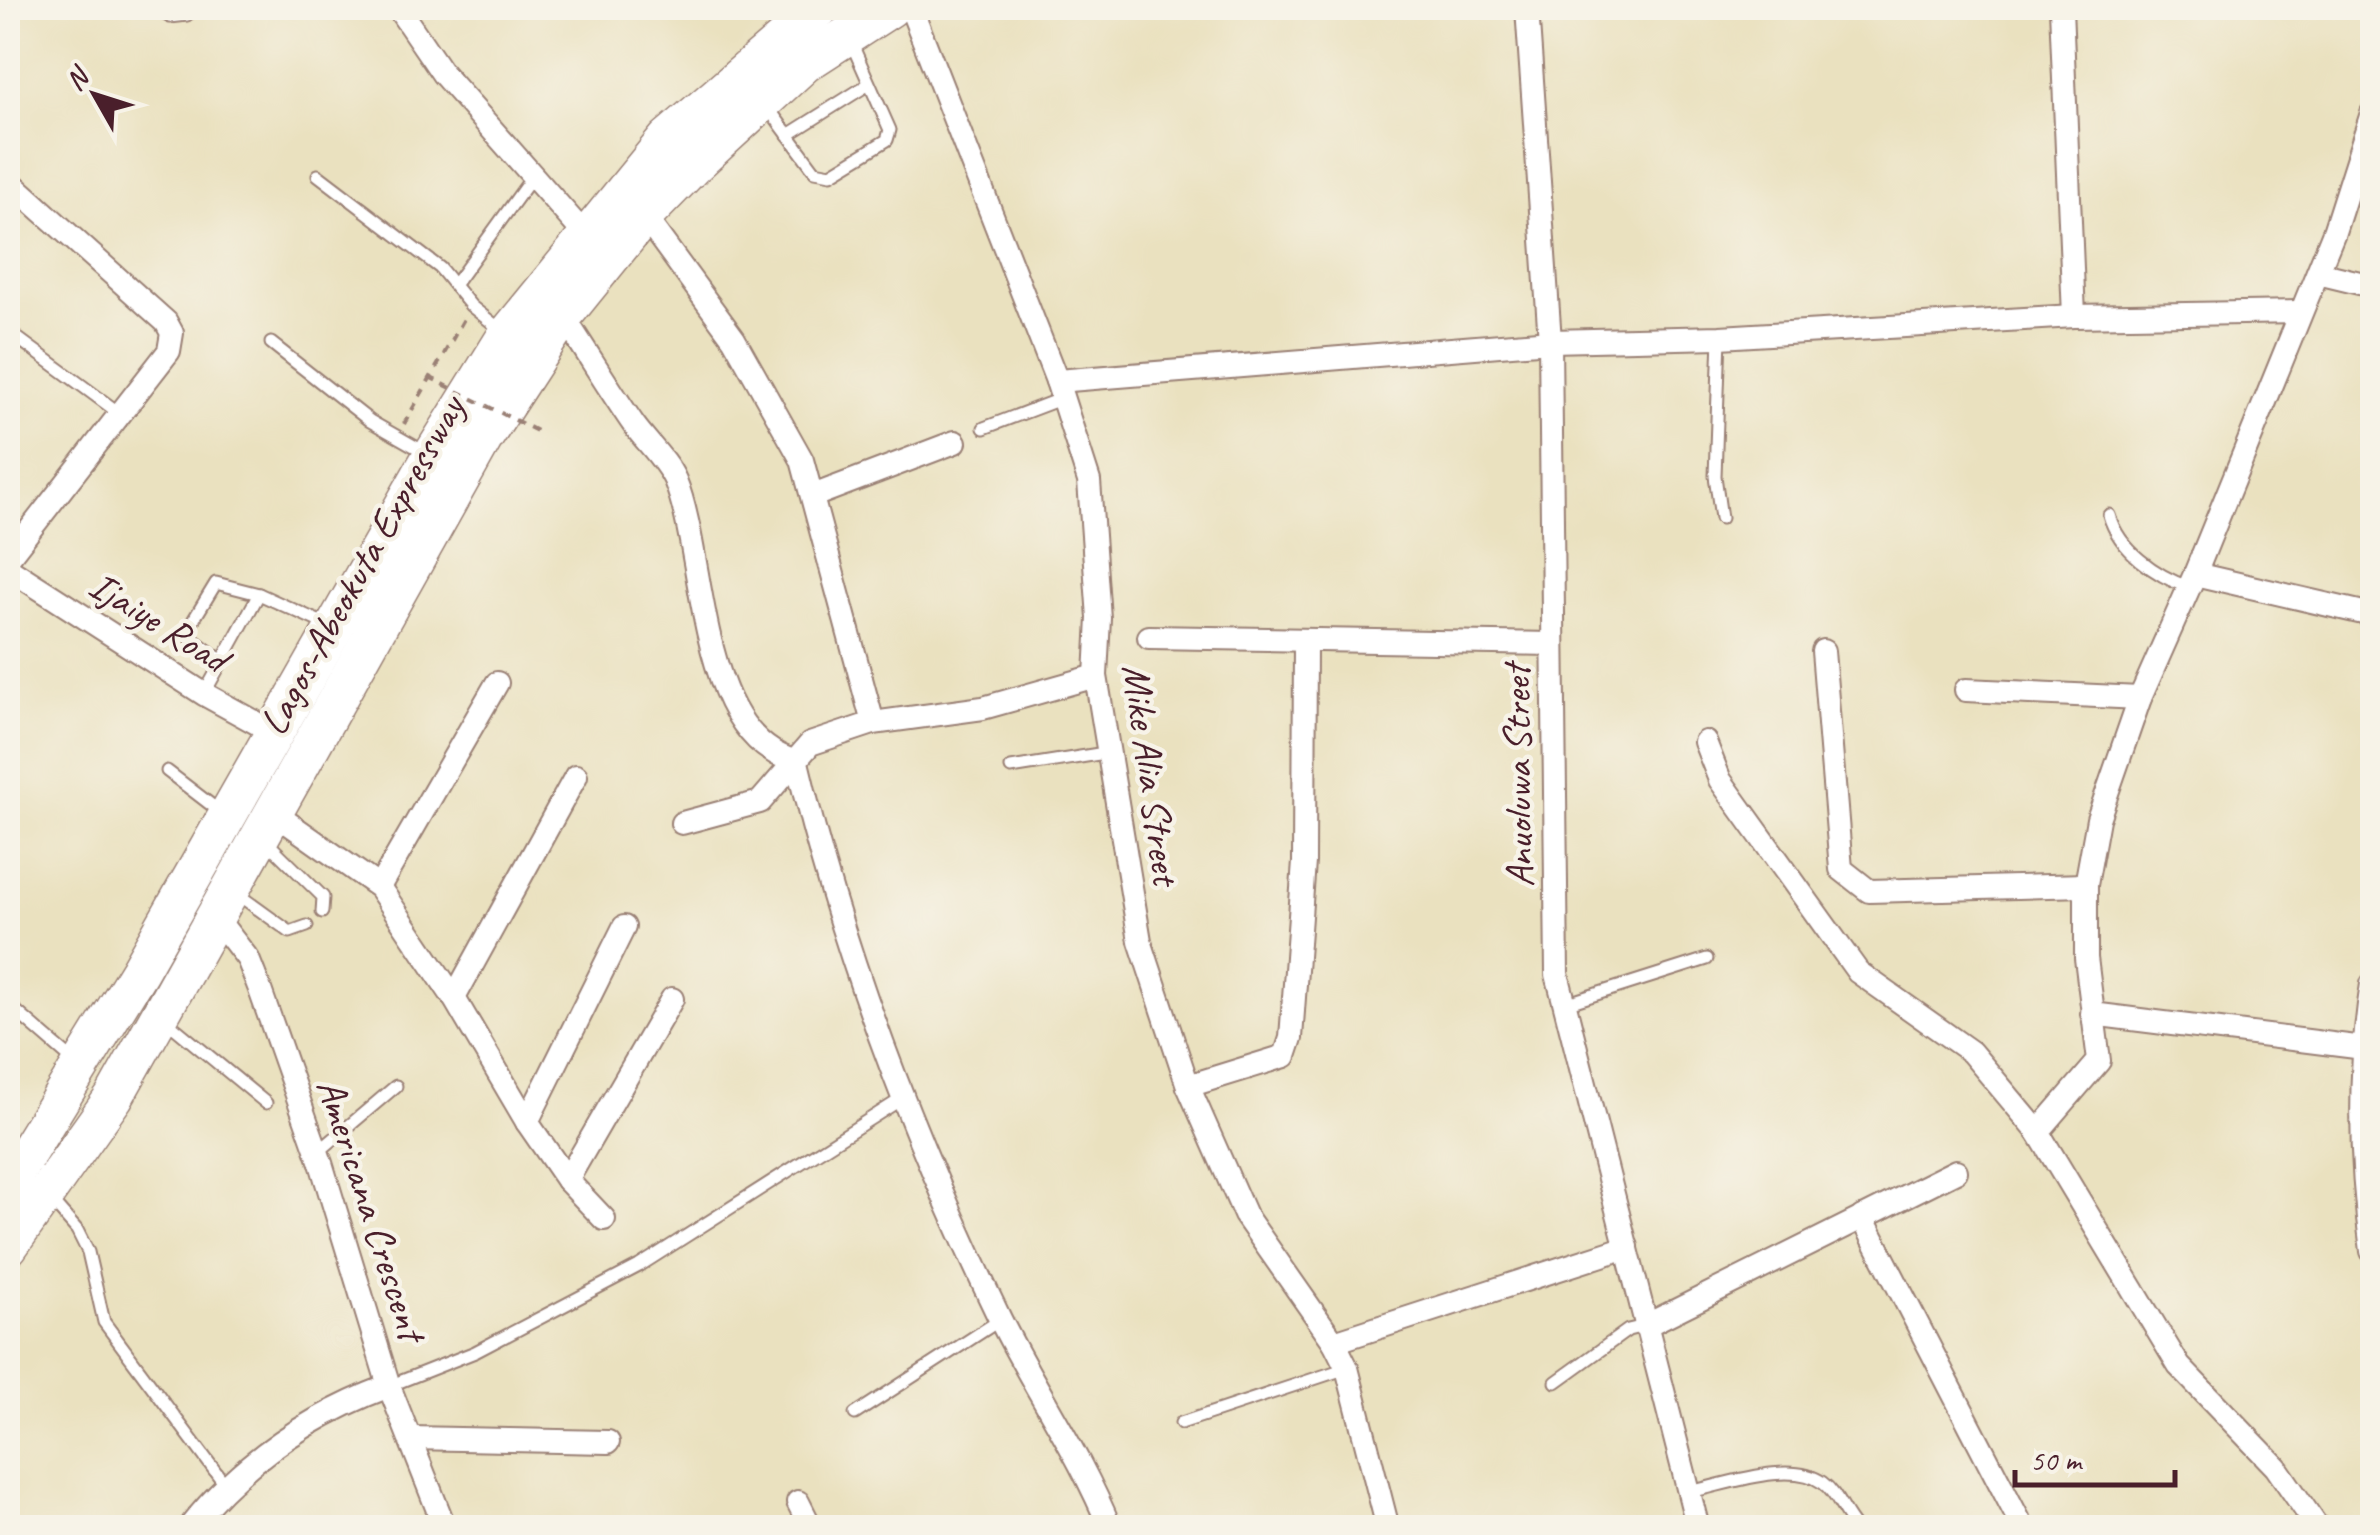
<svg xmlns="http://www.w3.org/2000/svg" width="2380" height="1535" font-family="Caveat,sans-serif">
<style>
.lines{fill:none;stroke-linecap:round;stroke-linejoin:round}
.service-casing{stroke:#9a8075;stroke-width:15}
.minor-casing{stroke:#9a8075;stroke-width:26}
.trunk-casing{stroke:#9a8075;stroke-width:41}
.path{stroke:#9a8075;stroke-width:4;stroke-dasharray:8 8;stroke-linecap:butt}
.service{stroke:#fff;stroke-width:11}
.minor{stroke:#fff;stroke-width:22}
.trunk{stroke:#fff;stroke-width:38}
.path-bridge{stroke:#9a8075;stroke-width:4;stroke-dasharray:8 8;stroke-linecap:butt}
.labels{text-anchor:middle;stroke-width:9;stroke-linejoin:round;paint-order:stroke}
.street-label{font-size:40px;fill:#4a1f2b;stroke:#f7f3e8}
</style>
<rect width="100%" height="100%" fill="#f7f3e8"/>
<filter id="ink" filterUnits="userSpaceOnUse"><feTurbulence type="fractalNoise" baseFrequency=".01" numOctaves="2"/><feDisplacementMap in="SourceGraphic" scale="20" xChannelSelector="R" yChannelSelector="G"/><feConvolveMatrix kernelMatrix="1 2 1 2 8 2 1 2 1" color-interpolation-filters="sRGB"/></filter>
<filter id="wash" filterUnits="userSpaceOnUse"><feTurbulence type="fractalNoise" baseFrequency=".0048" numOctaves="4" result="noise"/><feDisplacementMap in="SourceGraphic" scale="40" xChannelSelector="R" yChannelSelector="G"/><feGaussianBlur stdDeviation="2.25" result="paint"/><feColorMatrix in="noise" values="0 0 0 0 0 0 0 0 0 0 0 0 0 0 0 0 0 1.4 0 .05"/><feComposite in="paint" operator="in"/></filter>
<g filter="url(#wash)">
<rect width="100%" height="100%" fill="#eae1bf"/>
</g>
<g filter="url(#ink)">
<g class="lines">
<g class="service-casing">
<g id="service">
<polyline points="155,8 170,17 187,15 194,8"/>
<polyline points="766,105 815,171 831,174 887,140 890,130 851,42"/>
<polyline points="788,135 869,84"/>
<polyline points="318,175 440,268 471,306 501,330"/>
<polyline points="455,284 533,176"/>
<polyline points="8,331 119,413"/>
<polyline points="1720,337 1715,476 1721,518"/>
<polyline points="271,343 370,421 428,454"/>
<polyline points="984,428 1063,398"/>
<path d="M 2109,515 C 2119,550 2156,576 2188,587"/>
<polyline points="222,661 190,637 191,624 216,583 259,594 329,626"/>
<polyline points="204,694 259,594"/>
<polyline points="1011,768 1105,753"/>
<polyline points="167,771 223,814"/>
<polyline points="266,841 323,897 322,912"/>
<polyline points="236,893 290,932 307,926"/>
<polyline points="8,1004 76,1063"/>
<polyline points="1565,1004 1707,959"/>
<polyline points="164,1019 266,1103"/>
<polyline points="317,1153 396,1086"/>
<polyline points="49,1198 77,1230 88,1252 104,1322 224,1483"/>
<polyline points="1556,1382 1628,1330 1645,1326"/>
<polyline points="389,1386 475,1352 639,1266 903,1098"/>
<polyline points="855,1414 1000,1320"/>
<polyline points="1181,1423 1347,1368"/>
<path d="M 1689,1492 C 1725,1485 1791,1459 1823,1483 C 1837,1493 1843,1514 1856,1528"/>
</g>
</g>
<g class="minor-casing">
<g id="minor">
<polyline points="398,8 443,74 587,237"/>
<polyline points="911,8 1057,381 1089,481 1099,618 1096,676 1140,941 1188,1086 1245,1215 1334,1342 1347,1368 1388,1528"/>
<polyline points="1527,8 1550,341 1557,974 1698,1528"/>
<polyline points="2061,8 2074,316"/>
<polyline points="8,180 166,322 172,333 169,351 8,558"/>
<polyline points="644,216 734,339 802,460 873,723"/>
<polyline points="2318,273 2372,286"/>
<path d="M 563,316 C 587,352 609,389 634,425 C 647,443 666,460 675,480 C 707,558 696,736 797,762 C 842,953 915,1143 1000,1319 C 1035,1390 1080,1454 1110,1528"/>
<polyline points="1057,381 1550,341 1720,337 2074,316 2300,312"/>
<polyline points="813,496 955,442"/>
<polyline points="8,568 204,694 275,733"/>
<polyline points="2195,574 2372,615"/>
<polyline points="1149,637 1552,644"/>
<polyline points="1823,651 1841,869 1869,891 2086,885"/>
<polyline points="1966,690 2140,698"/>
<polyline points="1705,742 1720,780 1858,972 1971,1052 2038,1132 2179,1366 2276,1467 2318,1528"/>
<polyline points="274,813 379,887 454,998 527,1122 567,1180 604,1219"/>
<polyline points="682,823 760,802 810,744 873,723 983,708 1096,676"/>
<polyline points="379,887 497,683"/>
<polyline points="217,919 248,959 259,987 321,1163 389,1386 445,1528"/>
<path d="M 2372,984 C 2358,1071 2360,1163 2372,1251"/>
<polyline points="454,998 576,776"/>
<polyline points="2092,1014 2372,1049"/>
<polyline points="1188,1086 1285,1056 1291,1038 1304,862 1305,641"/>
<polyline points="527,1122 624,927"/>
<polyline points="2038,1132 2099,1061 2086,958 2086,885 2098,819 2140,698 2195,574 2334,232 2372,113"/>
<polyline points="567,1180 672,999"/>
<polyline points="1862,1217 2023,1528"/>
<polyline points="1645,1326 1956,1171"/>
<polyline points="1334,1342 1627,1247"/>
<polyline points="411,1438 608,1442"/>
<polyline points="798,1502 811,1528"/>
<path d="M 189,1528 C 242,1461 309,1416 389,1386"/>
</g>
</g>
<g class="trunk-casing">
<g id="trunk">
<polyline points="8,1184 139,971 432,456 507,335 667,139 820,8"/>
<polyline points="8,1247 114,1097 483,439 563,316 644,216 694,165 805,63 890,8"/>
</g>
</g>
<polyline class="path" points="404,424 464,319"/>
<use href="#service" class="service"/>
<use href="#minor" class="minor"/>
<use href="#trunk" class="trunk"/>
<polyline class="path-bridge" points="429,377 539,432"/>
</g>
</g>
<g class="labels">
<g class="street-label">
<text transform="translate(361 565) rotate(-61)" y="14">Lagos-Abeokuta Expressway</text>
<text transform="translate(159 621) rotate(32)" y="14">Ijaiye Road</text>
<text transform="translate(1152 774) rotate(82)" y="14">Mike Alia Street</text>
<text transform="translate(1517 776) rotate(-91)" y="14">Anuoluwa Street</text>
<text transform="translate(372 1209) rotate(72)" y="14">Americana Crescent</text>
</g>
</g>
<rect width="2380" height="1535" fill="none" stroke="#f7f3e8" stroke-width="40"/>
<g transform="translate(95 95) rotate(309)" stroke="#f7f3e8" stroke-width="8" paint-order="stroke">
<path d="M0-8L18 38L0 25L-18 38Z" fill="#4a1f2b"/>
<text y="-15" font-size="28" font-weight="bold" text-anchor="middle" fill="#4a1f2b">N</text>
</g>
<path d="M2015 1470v15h160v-15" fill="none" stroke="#4a1f2b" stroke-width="5"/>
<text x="2030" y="1470" font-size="30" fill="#4a1f2b" stroke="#f7f3e8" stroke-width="8" paint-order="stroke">50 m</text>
</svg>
